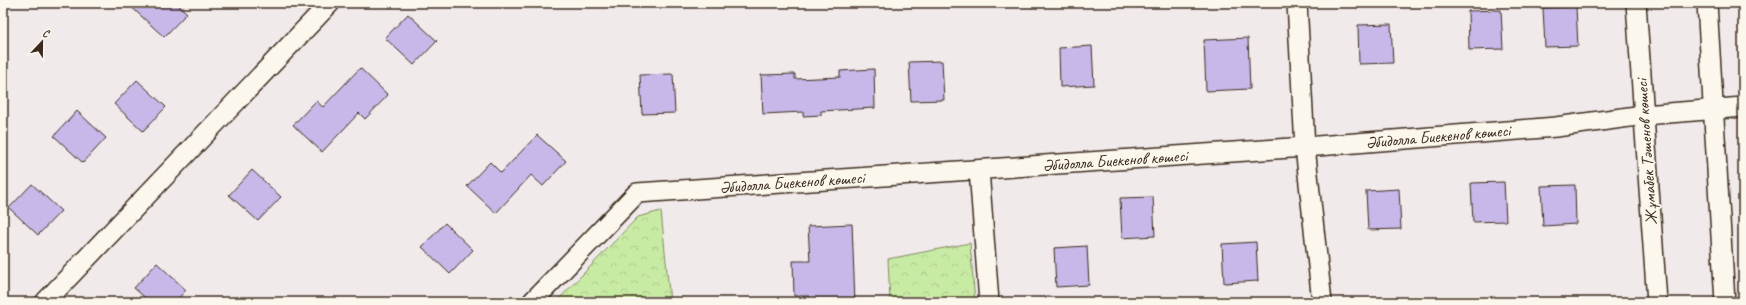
<svg xmlns="http://www.w3.org/2000/svg" width="1746" height="305" font-family="Caveat,sans-serif">
<style>
.forest{fill:url(#forest-crowns);stroke:#828a61}
.building{fill:#c8b8e9;stroke:#3b2a1e}
.lines{fill:none;stroke-linecap:round;stroke-linejoin:round}
.minor-casing{stroke:#3b2a1e;stroke-width:22}
.minor{stroke:#fbf7ec;stroke-width:19}
.labels{text-anchor:middle;stroke-width:4;stroke-linejoin:round;paint-order:stroke}
.street-label{font-size:17px;fill:#3b2a1e;stroke:#fbf7ec}
</style>
<defs>
<pattern id="forest-crowns" width="20" height="18" patternUnits="userSpaceOnUse"><rect width="20" height="18" fill="#c8eba4"/><path d="M2 6a3 3 0 1 1 6 0M12 15a3 3 0 1 1 6 0" fill="none" stroke="#adca8d"/></pattern>
</defs>
<rect width="100%" height="100%" fill="#f1eaeb"/>
<filter id="ink" filterUnits="userSpaceOnUse"><feTurbulence type="fractalNoise" baseFrequency=".025" numOctaves="2"/><feDisplacementMap in="SourceGraphic" scale="8" xChannelSelector="R" yChannelSelector="G"/><feConvolveMatrix kernelMatrix="1 2 1 2 8 2 1 2 1" color-interpolation-filters="sRGB"/></filter>
<g filter="url(#ink)">
<g class="forest">
<polygon points="661,211 670,302 556,302 638,217"/>
<polygon points="970,243 975,302 890,302 888,259"/>
</g>
<g class="building">
<polygon points="127,3 176,3 187,13 164,37"/>
<polygon points="1576,7 1578,46 1545,47 1543,8"/>
<polygon points="1501,10 1503,49 1469,50 1468,11"/>
<polygon points="408,14 437,41 414,65 385,38"/>
<polygon points="1391,24 1393,63 1359,64 1358,25"/>
<polygon points="1248,38 1250,89 1206,91 1204,40"/>
<polygon points="1092,46 1094,85 1060,87 1059,48"/>
<polygon points="942,61 944,100 911,101 909,62"/>
<polygon points="360,68 388,95 365,119 359,113 322,152 293,125 316,101 323,107"/>
<polygon points="874,69 875,108 821,111 821,115 803,116 803,112 763,114 761,75 795,74 795,79 840,77 840,71"/>
<polygon points="673,74 675,113 642,114 640,75"/>
<polygon points="137,80 166,107 143,131 114,104"/>
<polygon points="77,111 106,138 83,163 54,136"/>
<polygon points="537,135 566,161 543,186 531,175 496,213 467,186 490,162 501,173"/>
<polygon points="252,170 281,197 258,221 229,195"/>
<polygon points="1504,182 1506,221 1473,222 1471,183"/>
<polygon points="32,184 61,211 38,235 9,208"/>
<polygon points="1575,185 1576,224 1543,226 1541,186"/>
<polygon points="1399,189 1401,229 1368,230 1366,191"/>
<polygon points="1153,197 1155,236 1122,238 1120,198"/>
<polygon points="445,223 473,250 450,274 422,247"/>
<polygon points="852,224 855,302 809,302 809,296 794,296 793,261 810,261 808,226"/>
<polygon points="1256,242 1258,281 1224,283 1222,244"/>
<polygon points="1087,246 1089,285 1056,287 1054,248"/>
<polygon points="157,263 186,290 175,302 150,302 134,288"/>
</g>
<g class="lines">
<g class="minor-casing">
<g id="minor">
<polyline points="1297,3 1305,147 1322,302"/>
<polyline points="1636,3 1657,302"/>
<polyline points="1707,3 1725,302"/>
<polyline points="979,170 989,302"/>
<polyline points="45,302 330,3"/>
<polyline points="532,302 637,193 1305,147 1556,127 1644,115 1743,107"/>
</g>
</g>
<use href="#minor" class="minor"/>
</g>
</g>
<g class="labels">
<g class="street-label">
<text transform="translate(1438 136) rotate(-5)" y="6">Әбидолла Биекенов көшесі</text>
<text transform="translate(1646 152) rotate(-94)" y="6">Жұмабек Тәшенов көшесі</text>
<text transform="translate(1115 160) rotate(-4)" y="6">Әбидолла Биекенов көшесі</text>
<text transform="translate(792 182) rotate(-4)" y="6">Әбидолла Биекенов көшесі</text>
</g>
</g>
<rect width="1746" height="305" fill="none" stroke="#fbf7ec" stroke-width="16"/>
<rect x="8" y="8" width="1730" height="289" fill="none" stroke="#3b2a1e" stroke-width="1.5" filter="url(#ink)"/>
<g transform="translate(42 42) rotate(22)" stroke="#fbf7ec" stroke-width="3" paint-order="stroke">
<path d="M0-3L7 15L0 10L-7 15Z" fill="#3b2a1e"/>
<text y="-6" font-size="11" font-weight="bold" text-anchor="middle" fill="#3b2a1e">С</text>
</g>
</svg>
